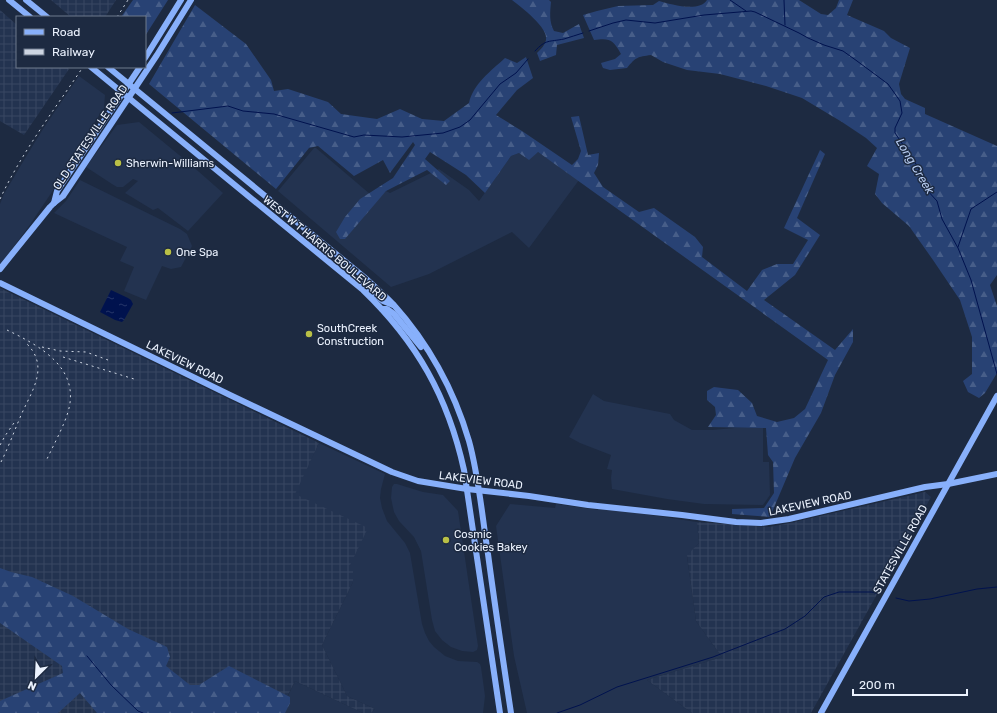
<svg xmlns="http://www.w3.org/2000/svg" width="997" height="713" font-family="Rubik,sans-serif">
<style>
.built{fill:#233350}
.industrial{fill:url(#industrial-grid)}
.forest{fill:url(#forest-firs)}
.water{fill:url(#water-ripples)}
.lines{fill:none;stroke-linecap:round;stroke-linejoin:round}
.stream{stroke:#00124e;stroke-width:1}
.major{stroke:#88b0fb;stroke-width:6}
.rail{stroke:#cdd5e2;stroke-width:1;stroke-dasharray:2 4;stroke-linecap:butt}
.poi-dot{fill:#b9c046;stroke:#1d2a41;stroke-width:1.5}
.labels{text-anchor:middle;stroke-width:3;stroke-linejoin:round;paint-order:stroke}
.street-label{font-size:11px;fill:#ebf2fe;stroke:#1d2a41}
.poi-label{font-size:11px;fill:#ebf2fe;stroke:#1d2a41;text-anchor:start}
.water-label{font-size:12px;font-style:italic;fill:#b7ccf1;stroke:#1d2a41}
</style>
<defs>
<pattern id="industrial-grid" width="8" height="8" patternUnits="userSpaceOnUse"><rect width="8" height="8" fill="#233350"/><path d="M0 4h8M4 0v8" fill="none" stroke="#384762"/></pattern>
<pattern id="forest-firs" width="22" height="20" patternUnits="userSpaceOnUse"><rect width="22" height="20" fill="#284274"/><path d="M5 1l3.5 6h-7zM16 11l3.5 6h-7z" fill="#475e89"/></pattern>
<pattern id="water-ripples" width="26" height="14" patternUnits="userSpaceOnUse"><rect width="26" height="14" fill="#00124e"/><path d="M2 4q2-2 4 0t4 0M15 11q2-2 4 0t4 0" fill="none" stroke="#253569"/></pattern>
</defs>
<rect width="100%" height="100%" fill="#1d2a41"/>
<g class="built">
<polygon points="79,76 105,95 104,108 82,141 62,177 29,226 0,265 0,204 4,194 24,160 43,129"/>
<polygon points="139,122 190,164 223,193 188,231 158,208 153,210 125,193 138,181 133,179 123,187 117,187 112,184 86,167 117,125"/>
<polygon points="314,148 316,148 377,200 386,191 390,193 439,169 469,190 479,201 511,156 519,153 538,152 579,180 529,248 512,232 429,274 391,287 278,191"/>
<polygon points="80,180 180,229 187,234 192,246 181,267 171,269 162,266 146,300 124,291 134,267 120,261 127,247 54,213 66,201"/>
<polygon points="593,394 604,401 670,414 674,420 692,430 712,430 734,428 763,428 763,462 769,462 770,495 763,505 704,504 667,499 612,489 611,478 612,470 607,469 611,455 580,443 569,437"/>
<polygon points="319,443 385,474 381,489 380,498 382,508 387,521 405,543 410,553 422,624 425,633 429,641 434,647 445,656 458,661 477,662 480,664 481,667 485,696 483,713 371,713 375,709 347,696 322,645 353,582 350,565 294,494"/>
<polygon points="394,484 397,484 423,492 443,495 458,511 478,646 477,650 473,652 462,651 451,647 442,640 435,631 432,620 421,551 414,537 399,521 394,512 391,498 392,487"/>
<polygon points="510,504 555,508 556,504 598,510 598,507 697,522 699,543 687,556 696,621 722,657 647,680 692,713 527,713 514,656 496,526"/>
<polygon points="295,681 363,713 280,713"/>
</g>
<g class="industrial">
<polygon points="51,0 116,0 105,17 71,17"/>
<polygon points="0,10 17,25 17,67 66,67 69,69 24,135 0,121"/>
<polygon points="0,288 319,443 295,494 368,528 350,565 353,567 353,582 322,645 347,696 375,709 371,713 363,713 295,681 279,713 0,713"/>
<polygon points="925,492 931,497 811,713 692,713 647,680 722,657 696,621 687,555 699,543 697,522 769,527 790,523"/>
</g>
<g class="forest">
<polygon points="133,0 168,0 145,36 145,17 121,17"/>
<path d="M 512,0 L 549,0 L 551,2 C 550,12 549,22 554,31 L 563,33 L 579,24 L 584,38 L 557,45 L 556,55 L 540,61 L 537,53 C 541,49 545,45 546,40 C 549,28 521,7 512,0 Z"/>
<path d="M 707,0 L 799,0 L 821,14 L 828,15 L 836,8 L 839,0 L 853,0 L 847,15 L 884,31 L 891,38 L 910,48 L 899,84 L 901,94 L 905,99 L 925,108 L 925,114 L 997,146 L 997,275 L 990,285 L 997,306 L 997,373 L 985,393 L 979,398 L 968,392 L 963,381 L 972,374 L 972,337 L 960,300 L 933,260 L 909,226 L 882,203 L 875,194 L 879,174 L 867,166 L 877,148 L 866,138 L 842,122 L 802,98 L 766,86 L 720,74 L 687,70 L 663,62 L 651,55 C 637,57 636,57 627,68 L 610,70 L 603,68 L 601,63 L 615,59 L 621,54 C 613,40 611,38 594,40 L 583,15 L 597,11 L 618,6 L 653,5 L 659,1 C 670,4 699,13 707,0 Z"/>
<path d="M 195,5 L 246,44 L 271,80 L 274,91 L 288,89 L 328,102 L 341,114 L 377,119 L 400,109 L 422,119 L 444,121 L 469,103 C 473,84 491,71 505,58 L 517,63 L 526,57 L 533,78 L 517,90 L 496,115 L 522,131 L 572,165 L 578,159 L 581,151 L 571,117 L 579,116 L 588,155 L 599,153 L 598,165 L 594,173 L 603,187 L 639,212 L 654,208 L 695,237 L 703,247 L 702,257 L 747,291 L 762,270 L 777,264 L 793,264 L 808,240 L 784,228 L 820,150 L 825,154 L 797,218 L 820,235 L 795,275 L 764,300 L 835,350 L 853,329 L 853,342 L 835,375 L 821,413 L 795,458 L 770,517 L 732,514 L 732,509 L 764,508 L 774,493 L 773,462 L 768,455 L 766,428 L 708,427 L 716,415 L 715,407 L 707,400 L 707,391 L 714,387 L 738,390 L 752,403 L 757,416 L 777,422 L 794,418 L 805,409 L 828,360 L 538,152 L 529,160 L 519,153 L 511,156 L 485,193 L 466,175 L 430,152 L 425,159 L 450,181 L 446,185 L 427,170 L 386,191 L 345,239 L 340,239 L 336,232 L 345,217 L 360,199 L 393,178 L 415,145 L 413,142 L 390,173 L 383,160 L 354,176 L 318,146 L 309,148 L 276,189 L 149,84 Z"/>
<polygon points="0,568 11,572 32,577 73,596 128,629 167,647 170,657 166,666 190,685 199,685 229,666 290,697 290,703 285,713 97,713 80,693 58,713 0,713 0,701 63,673 62,666 0,623"/>
</g>
<polygon class="water" points="111,290 128,298 131,300 133,304 124,320 122,322 115,320 100,312"/>
<g class="lines">
<g class="stream">
<polyline points="730,0 746,11"/>
<polyline points="784,0 785,25"/>
<polyline points="589,31 613,23 626,20 655,23 704,15 751,11 755,12 799,33 808,38 824,45 843,51 857,61 888,84 900,101 902,113 895,128 895,133 918,167 926,189 937,201 942,219 958,248 971,280 997,374"/>
<path d="M 535,51 C 546,39 549,42 564,39 C 570,37 577,35 583,33"/>
<polyline points="172,113 228,106 243,111 274,114 354,137 364,135 402,137 443,133 460,127 470,120 500,84 516,73 528,59"/>
<polyline points="958,247 971,209 997,192"/>
<polyline points="896,598 909,601 930,599 977,589 997,587"/>
<polyline points="87,656 111,685 138,711 143,713"/>
<polyline points="557,713 580,705 617,687 713,657 785,629 805,616 824,597 839,592 872,592 878,594"/>
</g>
<g class="major">
<polyline points="9,0 30,17"/>
<polyline points="26,0 47,17"/>
<polyline points="145,58 181,0"/>
<path d="M 91,67 L 363,290 C 417,342 448,397 464,470 L 500,713"/>
<path d="M 108,67 L 364,277 C 374,286 384,295 393,304 C 428,343 454,390 469,441 C 479,477 482,516 488,554 C 495,607 503,660 511,713"/>
<polyline points="54,203 57,191 140,67"/>
<polyline points="0,269 50,207 54,203 63,196 157,55 191,0"/>
<polyline points="359,282 383,301 393,305"/>
<polyline points="0,283 230,395 392,472 418,481 467,489 529,496 588,505 682,515 736,522 761,523 789,519 925,487 948,484 997,474"/>
<polyline points="382,309 387,309 394,314 421,347"/>
<polyline points="821,713 997,396"/>
</g>
<g class="rail">
<polyline points="117,17 128,0"/>
<path d="M 0,199 C 22,152 54,110 83,67"/>
<path d="M 7,330 C 40,346 81,368 68,412 C 63,428 54,444 47,459"/>
<polyline points="42,347 60,351 86,352 108,360"/>
<polyline points="63,357 134,379"/>
<polyline points="0,445 5,436 16,420"/>
<path d="M 1,462 C 9,446 15,429 22,413 C 33,389 50,365 25,342"/>
</g>
</g>
<g class="poi-dot">
<circle cx="118" cy="163" r="4"/>
<circle cx="168" cy="252" r="4"/>
<circle cx="309" cy="334" r="4"/>
<circle cx="446" cy="540" r="4"/>
</g>
<g class="labels">
<g class="street-label">
<text transform="translate(90 137) rotate(-56)" y="4">OLD STATESVILLE ROAD</text>
<text transform="translate(325 248) rotate(40)" y="4">WEST W T HARRIS BOULEVARD</text>
<text transform="translate(185 362) rotate(26)" y="4">LAKEVIEW ROAD</text>
<text transform="translate(481 480) rotate(7)" y="4">LAKEVIEW ROAD</text>
<text transform="translate(810 503) rotate(-12)" y="4">LAKEVIEW ROAD</text>
<text transform="translate(900 549) rotate(-61)" y="4">STATESVILLE ROAD</text>
</g>
<g class="poi-label">
<text x="126" y="167">Sherwin-Williams</text>
<text x="176" y="256">One Spa</text>
<text x="317" y="332">SouthCreek<tspan x="317" dy="13">Construction</tspan></text>
<text x="454" y="538">Cosmic<tspan x="454" dy="13">Cookies Bakey</tspan></text>
</g>
<g class="water-label">
<text transform="translate(915 166) rotate(59)" y="4">Long Creek</text>
</g>
</g>
<rect x="16" y="16" width="130" height="52" fill="#1d2a41" stroke="#6f7a8d"/>
<rect x="24" y="29" width="20" height="6" fill="#88b0fb" stroke="#6f7a8d"/>
<text x="52" y="36" font-size="12" fill="#ebf2fe">Road</text>
<rect x="24" y="49" width="20" height="6" fill="#cdd5e2" stroke="#6f7a8d"/>
<text x="52" y="56" font-size="12" fill="#ebf2fe">Railway</text>
<g transform="translate(36 677) rotate(204)" stroke="#1d2a41" stroke-width="3" paint-order="stroke">
<path d="M0-3L7 15L0 10L-7 15Z" fill="#ebf2fe"/>
<text y="-6" font-size="11" font-weight="bold" text-anchor="middle" fill="#ebf2fe">N</text>
</g>
<path d="M853 689v6h114v-6" fill="none" stroke="#ebf2fe" stroke-width="2"/>
<text x="859" y="689" font-size="12" fill="#ebf2fe" stroke="#1d2a41" stroke-width="3" paint-order="stroke">200 m</text>
</svg>
